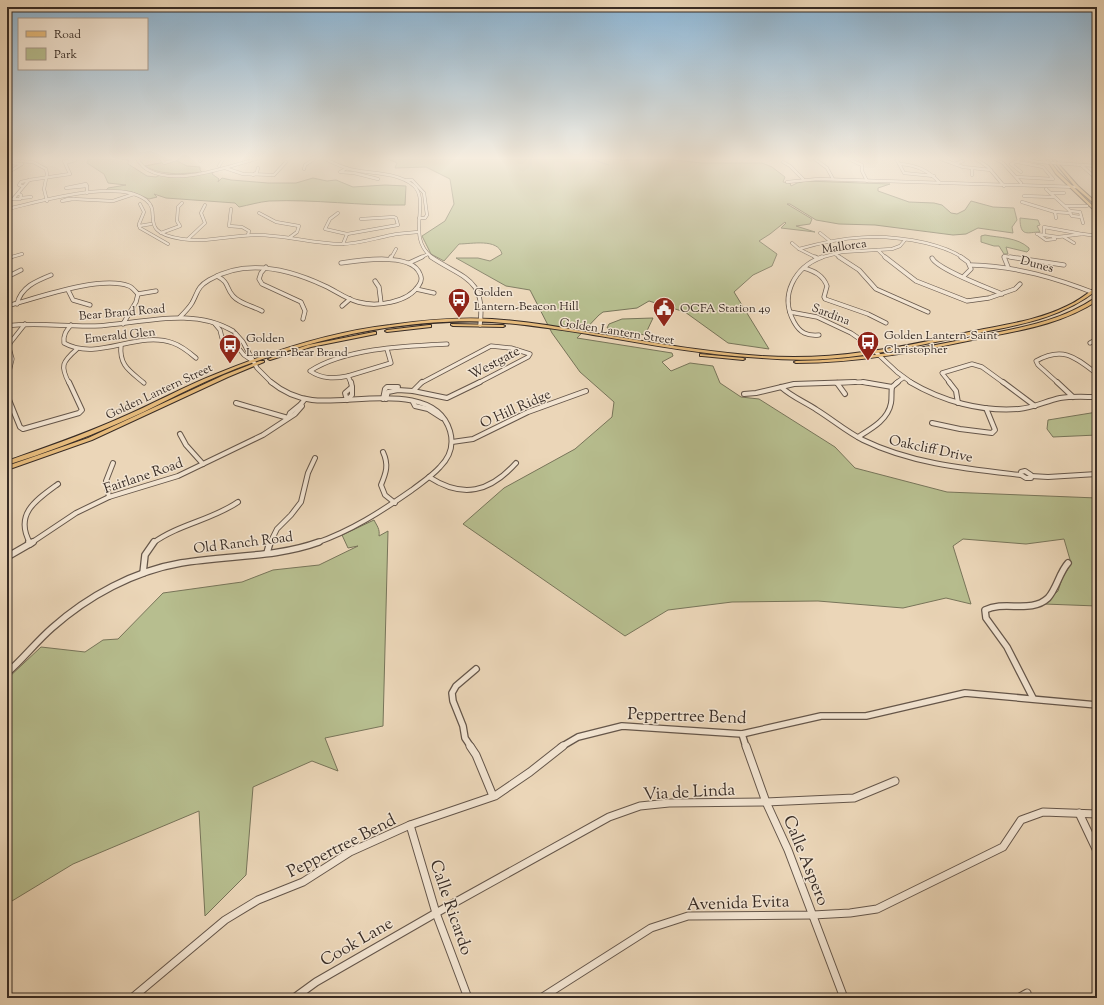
<svg xmlns="http://www.w3.org/2000/svg" width="1104" height="1005" font-family="'Sorts Mill Goudy',serif">
<style>
.green{fill:#b7be8f;stroke:#78755a}
.lines{fill:none;stroke-linecap:round;stroke-linejoin:round}
.stream{stroke:#757f7e;stroke-width:1}
.minor-far4-casing{stroke:#65564a;stroke-width:3.5}
.minor-far3-casing{stroke:#65564a;stroke-width:5}
.minor-far2-casing{stroke:#65564a;stroke-width:6}
.minor-far1-casing{stroke:#65564a;stroke-width:8}
.minor-casing{stroke:#65564a;stroke-width:9}
.major-casing{stroke:#382c25;stroke-width:2}
.minor-far4{stroke:#f2e4d1;stroke-width:2.5}
.minor-far3{stroke:#f2e4d1;stroke-width:3.5}
.minor-far2{stroke:#f2e4d1;stroke-width:4}
.minor-far1{stroke:#f2e4d1;stroke-width:5.5}
.minor{stroke:#f2e4d1;stroke-width:7}
.major{fill:#e6bb7c;fill-rule:evenodd}
.labels{text-anchor:middle;stroke-width:3;stroke-linejoin:round;paint-order:stroke}
.far-street-label{font-size:12px;fill:#382c25;stroke:#f2e4d1}
.far-poi-label{font-size:12px;fill:#382c25;stroke:#f2e4d1;text-anchor:start}
.street-label{font-size:14px;fill:#382c25;stroke:#f2e4d1}
.near-street-label{font-size:17px;fill:#382c25;stroke:#f2e4d1}
</style>
<rect width="100%" height="100%" fill="#ebd6b8"/>
<filter id="stains"><feTurbulence type="fractalNoise" baseFrequency=".005" numOctaves="4"/><feColorMatrix values="0 0 0 0 .2 0 0 0 0 .09 0 0 0 0 .02 0 0 0 .5 -.17"/></filter>
<radialGradient id="worn" r=".72"><stop offset=".6" stop-color="#630" stop-opacity="0"/><stop offset="1" stop-color="#630" stop-opacity=".3"/></radialGradient>
<g class="green">
<path d="M 88,159 L 128,159 L 128,164 L 147,176 L 156,177 L 160,175 L 184,175 L 213,172 L 212,174 L 219,179 L 218,182 L 222,178 L 231,180 L 268,183 L 296,183 L 313,178 L 327,181 L 336,180 L 353,187 L 385,185 L 406,186 L 405,205 C 360,206 315,199 269,201 C 259,202 249,205 239,207 L 235,203 L 166,198 L 154,194 L 157,197 L 149,199 L 132,192 L 105,191 L 108,188 L 126,185 L 108,183 L 104,174 L 87,163 Z"/>
<path d="M 388,159 L 621,159 L 620,160 L 664,159 L 702,163 L 762,163 L 772,167 L 785,177 L 783,182 L 790,183 L 791,186 L 797,183 L 806,181 L 890,184 L 878,188 L 878,191 L 909,202 L 934,203 L 942,205 L 951,213 L 957,214 L 965,210 L 971,201 L 993,207 L 1014,208 L 1017,220 L 1012,227 L 1013,233 L 978,228 L 966,234 L 953,235 L 875,225 L 839,224 L 816,220 L 790,204 L 787,204 L 812,219 L 810,224 L 796,226 L 815,232 L 781,228 L 786,223 L 785,222 L 770,234 L 759,241 L 777,254 L 772,266 L 753,275 L 734,292 L 769,349 L 728,343 L 685,312 L 649,301 L 637,308 L 603,312 L 599,315 L 577,338 L 672,353 L 673,356 L 662,362 L 671,371 L 690,363 L 713,366 L 720,383 L 741,397 L 759,399 L 835,447 L 855,468 L 947,492 L 1097,498 L 1097,606 L 1044,604 L 1058,591 L 1062,579 L 1071,563 L 1064,539 L 1026,544 L 963,539 L 953,546 L 971,604 L 946,598 L 903,608 L 818,601 L 732,602 L 668,610 L 625,636 L 463,524 L 504,488 L 575,449 L 612,417 L 614,402 L 580,372 L 552,333 L 530,290 L 506,286 L 456,258 L 478,258 L 490,261 L 502,254 C 498,238 471,244 459,244 L 444,261 L 431,254 L 422,236 L 445,221 L 454,204 L 450,179 L 426,167 L 395,168 L 397,163 Z"/>
<path d="M 175,160 L 187,166 L 200,167 L 200,170 L 202,172 C 184,174 162,176 145,166 Z"/>
<path d="M 1020,218 L 1038,220 L 1040,225 L 1037,226 L 1040,232 C 1028,232 1020,238 1020,218 Z"/>
<path d="M 985,235 C 1000,238 1017,237 1029,248 L 1029,250 L 1027,252 L 1006,247 L 1008,254 L 1004,254 L 999,246 L 994,246 L 981,242 L 981,236 Z"/>
<polygon points="653,318 645,335 607,328 609,324 622,319"/>
<polygon points="1097,412 1097,435 1053,437 1047,429 1048,420"/>
<path d="M 374,520 C 377,526 380,529 379,536 L 388,531 L 383,726 L 325,738 L 338,771 L 312,761 L 253,787 L 246,875 L 205,916 L 199,811 L 73,864 L 7,904 L 7,679 L 41,647 L 85,652 L 103,640 L 118,639 L 163,593 L 242,582 L 273,570 L 319,565 L 358,546 L 348,548 L 342,535 Z"/>
</g>
<g class="lines">
<polyline class="stream" points="590,159 609,165"/>
<g class="minor-far4-casing">
<g id="minor-far4">
<path d="M 137,159 C 140,163 143,168 148,170 C 177,186 226,167 256,159"/>
<polyline points="161,159 164,163 177,159"/>
<path d="M 325,159 C 334,163 343,168 354,170 C 373,174 396,172 413,185 C 432,201 404,237 433,258"/>
<polyline points="815,159 827,168 833,179"/>
<polyline points="848,159 862,165 862,171 867,181"/>
<polyline points="941,159 963,167 991,170"/>
<polyline points="976,159 988,167 1004,186"/>
<polyline points="995,159 1003,163 1021,183"/>
<polyline points="1025,159 1039,162 1097,166"/>
<polyline points="7,160 33,162 46,169 47,174 44,189 47,201"/>
<polyline points="897,160 904,173 934,176"/>
<polyline points="200,161 202,159"/>
<polyline points="783,162 790,166 803,179"/>
<polyline points="65,163 75,160 64,161 70,174"/>
<path d="M 899,164 C 916,165 928,170 940,183"/>
<polyline points="955,164 963,161"/>
<polyline points="1081,165 1097,179"/>
<polyline points="219,166 223,159"/>
<polyline points="225,168 243,174 274,175 286,162"/>
<polyline points="347,168 340,172 354,173 378,179"/>
<polyline points="972,168 972,175"/>
<polyline points="304,169 305,165 314,159"/>
<polyline points="1021,172 1011,164 1022,159"/>
<polyline points="7,173 22,164 9,163"/>
<polyline points="253,175 257,172 258,168"/>
<polyline points="1017,177 1053,179 1043,167 1018,162"/>
<polyline points="406,180 412,180 424,193 427,215 425,218 419,218"/>
<polyline points="787,182 818,179 1077,187"/>
<polygon points="86,184 87,186 66,188"/>
<polyline points="22,186 19,185 21,182 30,180"/>
<polyline points="87,186 87,193"/>
<polyline points="1046,189 1070,211 1070,213"/>
<polyline points="1050,193 1064,193"/>
<polyline points="19,194 21,195 20,199 13,199 29,180 70,174"/>
<polyline points="1024,196 1053,197"/>
<polyline points="21,198 31,197"/>
<polygon points="68,199 73,199 62,201"/>
<polyline points="73,199 113,201 134,194"/>
<polyline points="73,199 75,199"/>
<polyline points="1022,202 1055,212 1070,213"/>
<polyline points="140,204 144,212 139,224 140,228 168,244"/>
<polyline points="1065,206 1087,206"/>
<path d="M 7,209 C 39,202 118,178 146,200 C 163,213 136,232 182,239 C 207,243 232,235 257,235 C 286,235 313,244 341,244 C 359,244 375,238 392,235 C 401,233 410,233 419,232"/>
<polyline points="231,209 229,226 242,227 249,231 248,235"/>
<polyline points="1070,211 1080,212 1083,223"/>
<polyline points="1055,212 1056,218"/>
<polyline points="259,213 276,222 299,226 297,232 289,238"/>
<polyline points="338,213 330,219 325,229 347,234 343,244"/>
<polyline points="1070,213 1072,216 1081,217"/>
<polyline points="139,226 151,224"/>
<polyline points="161,233 180,226 177,221 178,207 182,203"/>
<polyline points="820,233 830,241"/>
<polyline points="347,234 398,225 396,218 394,217 361,219"/>
<polyline points="1037,234 1058,237 1083,234 1097,236"/>
<polyline points="1039,235 1046,240 1055,239 1053,237"/>
<polyline points="1044,235 1044,227 1082,234"/>
<polyline points="1094,235 1094,246"/>
<polyline points="1064,237 1074,243"/>
<polyline points="188,239 205,223 201,213 205,205"/>
<polyline points="792,243 799,249 817,258"/>
<path d="M 799,249 C 844,236 880,233 926,243 C 938,246 952,250 963,258"/>
<polyline points="878,250 886,258"/>
<polyline points="835,254 841,258"/>
<polyline points="8,258 22,254"/>
<polyline points="391,258 396,249"/>
<polyline points="420,258 428,254"/>
<polyline points="819,258 842,252 892,249 900,246 905,240"/>
<polyline points="1005,258 1004,256 1016,258"/>
</g>
</g>
<g class="minor-far3-casing">
<g id="minor-far3">
<path d="M 431,257 C 464,279 486,278 480,325"/>
<polyline points="815,257 817,258"/>
<polyline points="839,257 859,270 876,289 928,312"/>
<polyline points="885,257 916,281 967,301 989,298 1015,289 1020,284"/>
<polyline points="961,257 968,262 971,269 964,276"/>
<polyline points="1004,257 1008,267"/>
<polyline points="1010,257 1064,265"/>
<polyline points="7,258 11,257"/>
<path d="M 932,258 C 937,269 988,288 1002,294"/>
<polyline points="390,259 391,257"/>
<polyline points="409,263 422,257"/>
<path d="M 971,265 C 1016,266 1056,278 1097,294"/>
<polyline points="266,267 261,273 259,279 262,284 301,302 305,311 303,319"/>
<path d="M 804,268 C 814,271 823,275 827,286 L 824,297 L 825,299 L 868,314 L 886,323"/>
<path d="M 217,276 C 230,283 225,287 233,296 C 240,304 253,306 262,311"/>
<polyline points="7,277 21,270"/>
<polyline points="375,281 379,287 381,303"/>
<polyline points="416,289 434,293"/>
<polyline points="68,290 73,300 90,305"/>
<polyline points="138,294 156,291"/>
<path d="M 17,304 C 21,287 36,281 51,275"/>
<path d="M 7,306 C 37,298 100,275 129,286 C 132,287 135,291 138,294 L 136,302 L 123,324"/>
<polyline points="342,306 350,299"/>
<polyline points="790,312 817,317 851,333 867,344 897,372 912,383"/>
<path d="M 180,317 C 184,313 189,308 192,303 C 198,292 197,287 209,280 C 246,258 289,269 325,286 C 336,291 346,299 358,302 C 376,307 408,303 419,285 C 422,281 422,278 420,274 C 412,252 360,260 341,263"/>
<polyline points="215,324 220,330 222,338 236,345 244,355 253,361"/>
<path d="M 71,325 C 66,331 63,335 64,343 C 98,362 137,330 173,343 C 182,346 189,352 196,358"/>
<path d="M 7,326 C 37,322 66,327 95,326 C 139,324 192,306 233,331"/>
<polyline points="235,333 243,342 257,368 272,383"/>
<path d="M 819,335 C 807,336 800,333 794,322 C 779,295 795,267 822,257"/>
<polyline points="1090,343 1097,339"/>
<path d="M 121,345 C 119,366 130,371 144,383"/>
<polyline points="348,376 391,363 387,349"/>
<polyline points="7,380 12,359 9,348 10,343 25,324"/>
<path d="M 69,383 C 60,366 62,362 77,349"/>
<path d="M 351,383 L 348,376 C 334,379 322,379 310,371 C 346,348 405,346 447,344"/>
<polyline points="421,383 491,346 511,348 530,354 528,357 478,383"/>
<polyline points="836,383 861,382 869,383"/>
<polyline points="896,383 903,378"/>
<polyline points="950,383 942,373 972,364 982,367 1004,383"/>
<path d="M 1058,383 L 1038,365 L 1036,361 C 1063,346 1075,357 1097,374"/>
</g>
</g>
<g class="minor-far2-casing">
<g id="minor-far2">
<path d="M 271,382 C 283,392 297,398 312,400 C 351,405 435,380 450,431 C 454,445 450,457 440,467 C 432,476 421,483 412,490 C 382,511 351,531 316,543"/>
<polyline points="351,382 352,387"/>
<polyline points="863,382 892,387"/>
<path d="M 910,382 C 942,401 981,412 1019,409 C 1033,408 1046,401 1060,398 C 1072,396 1085,397 1097,397"/>
<polyline points="949,382 956,391 958,403"/>
<polyline points="1003,382 1035,406"/>
<polyline points="1057,382 1073,397"/>
<polyline points="837,383 845,394"/>
<polygon points="352,387 352,395 347,400 345,393"/>
<path d="M 781,387 C 792,397 805,402 817,410 C 833,420 847,432 863,440 C 912,464 968,469 1021,475"/>
<polyline points="413,391 447,398 480,382"/>
<polyline points="413,391 422,382"/>
<polyline points="744,394 756,393 794,384 855,382"/>
<polyline points="7,395 20,427 23,429 79,413 82,410 69,382"/>
<polyline points="383,399 385,389 387,387 398,387"/>
<polyline points="386,399 388,392 398,390 413,391"/>
<polyline points="413,402 415,406 428,409 442,418"/>
<polyline points="236,403 288,418"/>
<polyline points="288,418 290,413 301,404"/>
<polyline points="932,423 960,429 992,433 995,430 986,408"/>
<polyline points="180,434 186,445 203,464"/>
<path d="M 858,437 C 871,429 888,420 891,403 C 892,398 891,392 892,387 L 898,382"/>
<polyline points="452,442 473,439 528,412 586,391"/>
<path d="M 383,452 C 389,465 386,473 381,485 L 385,495 L 395,503"/>
<polygon points="1025,471 1031,475 1031,478 1026,478 1021,475 1021,472"/>
<polyline points="1031,476 1048,477 1097,474"/>
<path d="M 429,477 C 463,499 490,492 516,463"/>
<polyline points="109,497 106,481 113,463"/>
<path d="M 30,543 C 14,514 36,500 58,484"/>
<polyline points="31,543 76,513 109,497 178,476 263,435 295,414 302,406 301,404 305,399"/>
<path d="M 153,543 C 179,524 212,520 238,502"/>
<polyline points="270,543 277,529 291,515 301,502 308,473 315,458"/>
</g>
</g>
<g class="minor-far1-casing">
<g id="minor-far1">
<polyline points="29,542 30,544"/>
<polyline points="267,553 270,542"/>
<polyline points="7,557 33,542"/>
<polyline points="143,573 145,555 154,542"/>
<path d="M 7,673 C 23,659 36,642 52,628 C 88,596 134,571 181,563 C 227,555 275,558 319,542"/>
<path d="M 1033,698 L 1007,647 L 986,618 L 985,610 C 1005,600 1031,614 1048,598 C 1057,588 1059,573 1068,563"/>
<polyline points="742,734 746,747"/>
<polyline points="471,747 465,738 463,726 453,701 452,693 456,686 476,669"/>
<polyline points="561,747 578,737 622,726 742,734 821,716 866,716 965,693 1097,705"/>
</g>
</g>
<g class="minor-casing">
<g id="minor">
<polyline points="470,746 476,755 493,796"/>
<polyline points="746,746 766,802 788,850 844,998"/>
<polyline points="1079,813 1097,851"/>
<polyline points="410,825 436,913 468,998"/>
<polyline points="132,998 225,920 258,900 303,882 350,852 410,825 495,796 530,772 563,746"/>
<polyline points="294,998 316,982 436,913 609,817 640,806 669,803 766,802 854,798 895,781"/>
<polyline points="541,998 651,928 688,916 813,915 850,913 877,909 1003,847 1021,820 1043,812 1097,814"/>
<polyline points="1018,998 1027,993"/>
</g>
</g>
<g class="major-casing">
<g id="major">
<polygon points="1046,159 1048,159 1058,172 1097,210 1097,213 1056,174"/>
<polygon points="1052,159 1054,159 1078,186 1097,203 1097,206 1076,188"/>
<path d="M 1096,287 L 1097,287 L 1097,290 C 1059,320 1016,325 970,335 C 935,342 900,350 864,355 C 831,360 796,361 762,358 C 704,355 646,344 588,334 C 556,329 524,324 492,322 C 457,320 420,323 385,328 C 327,337 270,354 216,377 C 183,391 152,409 119,423 C 82,439 45,453 7,465 L 7,461 C 44,448 82,435 118,419 C 151,405 183,387 216,374 C 272,351 330,332 390,325 C 424,320 458,317 492,319 C 524,321 556,326 587,332 C 645,341 703,352 761,356 C 795,358 830,357 863,352 C 899,348 934,340 969,332 C 1002,325 1037,321 1067,306 C 1078,301 1087,294 1096,287 Z"/>
<path d="M 1095,298 L 1097,298 L 1097,301 C 1062,324 1022,330 982,338 C 920,351 860,363 796,363 L 794,362 L 796,361 C 859,360 919,349 980,336 C 1022,327 1059,322 1095,298 Z"/>
<polygon points="451,324 503,325 505,326 503,327 453,326 451,325"/>
<polygon points="429,325 431,325 431,327 387,332 385,331 387,330"/>
<polygon points="374,332 376,332 376,334 311,347 270,360 268,359 308,345"/>
<polygon points="700,354 743,358 745,359 743,360 702,356 700,356"/>
<polygon points="260,361 264,361 264,362 228,377 92,440 7,470 7,466 88,438 224,375"/>
</g>
</g>
<use href="#minor-far4" class="minor-far4"/>
<use href="#minor-far3" class="minor-far3"/>
<use href="#minor-far2" class="minor-far2"/>
<use href="#minor-far1" class="minor-far1"/>
<use href="#minor" class="minor"/>
<use href="#major" class="major"/>
</g>
<linearGradient id="sky" x2="0" y2="1"><stop stop-color="#8ab5d6"/><stop offset="0.53" stop-color="#f6eddf"/><stop offset="1" stop-color="#f6eddf" stop-opacity="0"/></linearGradient>
<rect width="1104" height="299" fill="url(#sky)"/>
<defs>
<g id="bus-pin" transform="scale(1.15)"><path d="M0 17L-7.5 6A9.5 9.5 0 1 1 7.5 6Z" fill="#8f2418" stroke="#f2e4d1"/><path d="M-5-6H5V4H4V6H2V4H-2V6H-4V4H-5ZM-3.5-4V0h7V-4ZM-3.5 1.2v1.5H-2V1.2ZM2 1.2v1.5H3.5V1.2Z" fill="#fff"/></g>
<g id="civic-pin" transform="scale(1.15)"><path d="M0 17L-7.5 6A9.5 9.5 0 1 1 7.5 6Z" fill="#8f2418" stroke="#f2e4d1"/><path d="M-.6-6.5H3V-4.5H.6V-3L4-1V1h2V6H-6V1h2V-1L-.6-3ZM-1.2 2.5V6h2.4V2.5Z" fill="#fff"/></g>
</defs>
<g fill-rule="evenodd">
<use href="#bus-pin" x="459" y="299"/>
<use href="#civic-pin" x="664" y="308"/>
<use href="#bus-pin" x="868" y="342"/>
<use href="#bus-pin" x="230" y="345"/>
</g>
<g class="labels">
<g class="far-street-label">
<text transform="translate(844 246) rotate(-8)" y="4">Mallorca</text>
<text transform="translate(1037 264) rotate(15)" y="4">Dunes</text>
<text transform="translate(122 312) rotate(-5)" y="4">Bear Brand Road</text>
<text transform="translate(831 314) rotate(21)" y="4">Sardina</text>
<text transform="translate(617 331) rotate(9)" y="4">Golden Lantern Street</text>
<text transform="translate(120 335) rotate(-6)" y="4">Emerald Glen</text>
<text transform="translate(159 391) rotate(-25)" y="4">Golden Lantern Street</text>
</g>
<g class="far-poi-label">
<text x="474" y="296">Golden<tspan x="474" dy="14">Lantern-Beacon Hill</tspan></text>
<text x="680" y="312">OCFA Station 49</text>
<text x="884" y="339">Golden Lantern-Saint<tspan x="884" dy="14">Christopher</tspan></text>
<text x="246" y="342">Golden<tspan x="246" dy="14">Lantern-Bear Brand</tspan></text>
</g>
<g class="street-label">
<text transform="translate(494 362) rotate(-28)" y="5">Westgate</text>
<text transform="translate(515 408) rotate(-24)" y="5">O Hill Ridge</text>
<text transform="translate(931 448) rotate(12)" y="5">Oakcliff Drive</text>
<text transform="translate(143 475) rotate(-19)" y="5">Fairlane Road</text>
<text transform="translate(243 542) rotate(-7)" y="5">Old Ranch Road</text>
</g>
<g class="near-street-label">
<text transform="translate(687 715) rotate(2)" y="6">Peppertree Bend</text>
<text transform="translate(689 791) rotate(-3)" y="6">Via de Linda</text>
<text transform="translate(341 845) rotate(-27)" y="6">Peppertree Bend</text>
<text transform="translate(807 860) rotate(68)" y="6">Calle Aspero</text>
<text transform="translate(738 902) rotate(-2)" y="6">Avenida Evita</text>
<text transform="translate(452 907) rotate(71)" y="6">Calle Ricardo</text>
<text transform="translate(356 941) rotate(-30)" y="6">Cook Lane</text>
</g>
</g>
<rect width="1104" height="1005" fill="none" stroke="#ebd6b8" stroke-width="24"/>
<rect x="8" y="8" width="1088" height="989" fill="none" stroke="#382c25" stroke-width="2"/>
<rect x="12" y="12" width="1080" height="981" fill="none" stroke="#382c25"/>
<rect x="18" y="18" width="130" height="52" fill="#f2e4d1" stroke="#a89a8c"/>
<rect x="26" y="31" width="20" height="6" fill="#e6bb7c" stroke="#a89a8c"/>
<text x="54" y="38" font-size="12" fill="#382c25">Road</text>
<rect x="26" y="48" width="20" height="12" fill="#b7be8f" stroke="#a89a8c"/>
<text x="54" y="58" font-size="12" fill="#382c25">Park</text>
<rect width="100%" height="100%" filter="url(#stains)"/>
<rect width="100%" height="100%" fill="url(#worn)"/>
</svg>
